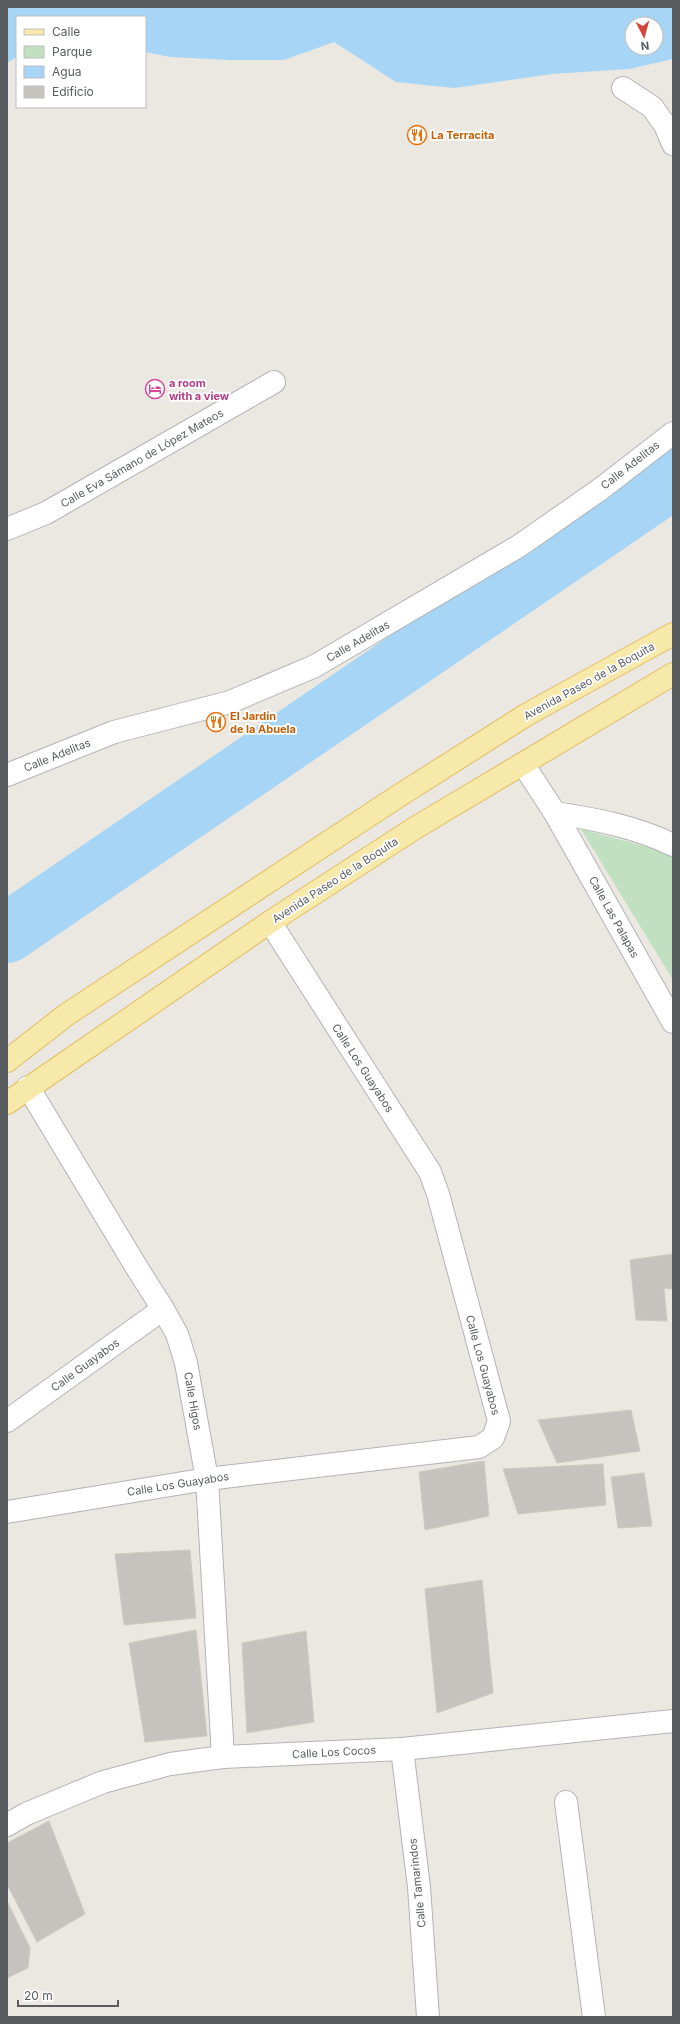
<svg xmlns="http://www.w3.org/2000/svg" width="680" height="2024" font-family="Inter,sans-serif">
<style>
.green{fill:#c0e0bf}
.water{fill:#a6d5f6;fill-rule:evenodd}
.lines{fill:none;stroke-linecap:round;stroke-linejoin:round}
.river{stroke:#a6d5f6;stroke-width:60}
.building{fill:#c6c3be;stroke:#cfcac0}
.minor-casing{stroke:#b1b3b7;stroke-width:24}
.major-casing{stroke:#e3bc62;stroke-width:24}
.minor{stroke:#fff;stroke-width:22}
.major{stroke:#f6e9aa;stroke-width:22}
.labels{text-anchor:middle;stroke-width:3.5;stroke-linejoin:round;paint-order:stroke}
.food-label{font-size:11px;font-weight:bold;fill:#c56008;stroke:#fff;text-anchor:start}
.hotel-label{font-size:11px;font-weight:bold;fill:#b23c85;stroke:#fff;text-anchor:start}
.street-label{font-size:11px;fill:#595d60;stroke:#fff}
</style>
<rect width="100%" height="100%" fill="#ebe8e1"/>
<polygon class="green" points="581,829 673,854 673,980"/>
<path class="water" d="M 7,7 L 673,7 L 673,59 L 629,69 L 552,74 L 454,88 L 396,82 L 334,42 L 284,60 L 229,60 L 170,57 L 145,52 L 145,17 L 17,17 L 17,57 L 7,63 ZM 632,24 L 656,24 L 656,48 L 632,48 Z"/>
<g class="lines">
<polyline class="river" points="7,933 673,479"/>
</g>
<g class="building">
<polygon points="673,1254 673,1289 664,1288 667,1321 636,1320 630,1260"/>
<polygon points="631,1410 640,1451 557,1463 538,1420"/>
<polygon points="484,1461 489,1516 425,1530 419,1472"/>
<polygon points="603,1464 606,1505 518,1514 503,1469"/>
<polygon points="644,1473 652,1526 618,1528 611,1477"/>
<polygon points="190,1550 196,1618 124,1625 115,1554"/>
<polygon points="482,1580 493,1693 437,1713 425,1589"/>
<polygon points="196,1630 207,1736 145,1742 129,1643"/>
<polygon points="306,1631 314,1722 247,1733 242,1643"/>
<polygon points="49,1821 85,1914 37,1942 7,1884 7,1843"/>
<polygon points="7,1901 30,1948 28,1968 7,1978"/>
</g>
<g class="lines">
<g class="minor-casing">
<g id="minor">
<polyline points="623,88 652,107 665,125 673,144"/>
<polyline points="7,529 46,513 274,382"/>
<polyline points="523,764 555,813 673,1022"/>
<polyline points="7,775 114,732 230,702 315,666 519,546 602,488 673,433"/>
<path d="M 555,813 C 595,819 637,827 673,845"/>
<polyline points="28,1087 137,1268 163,1309 177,1334 186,1363 207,1479 223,1757"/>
<polyline points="7,1421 163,1309"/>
<polyline points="7,1512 207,1479 479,1447 493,1438 499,1421 438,1194 430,1172 270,922"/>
<polyline points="402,1749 419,1887 428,2017"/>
<polyline points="566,1802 594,2017"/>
<polyline points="7,1825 26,1814 103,1782 170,1764 223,1757 402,1749 673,1721"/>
</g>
</g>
<g class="major-casing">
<g id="major">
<polyline points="7,1061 66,1015 397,797 526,715 673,634"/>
<polyline points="7,1103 270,922 415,828 673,674"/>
</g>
</g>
<use href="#minor" class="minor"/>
<use href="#major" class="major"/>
</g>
<defs>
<g id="restaurant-ring" transform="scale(1)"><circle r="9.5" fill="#fff" stroke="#e8710a" stroke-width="1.5"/><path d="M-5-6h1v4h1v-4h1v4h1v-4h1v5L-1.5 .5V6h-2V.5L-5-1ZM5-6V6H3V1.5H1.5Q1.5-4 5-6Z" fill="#e8710a"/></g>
<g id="hotel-ring" transform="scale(1)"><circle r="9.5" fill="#fff" stroke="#d1479c" stroke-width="1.5"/><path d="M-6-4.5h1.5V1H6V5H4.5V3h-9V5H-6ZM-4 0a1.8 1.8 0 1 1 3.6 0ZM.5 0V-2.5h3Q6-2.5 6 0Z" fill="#d1479c"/></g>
</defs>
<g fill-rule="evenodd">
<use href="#restaurant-ring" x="417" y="135"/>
<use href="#hotel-ring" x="155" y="389"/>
<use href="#restaurant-ring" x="216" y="722"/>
</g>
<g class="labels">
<g class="food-label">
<text x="431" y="139">La Terracita</text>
<text x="230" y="720">El Jardín<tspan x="230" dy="13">de la Abuela</tspan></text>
</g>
<g class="hotel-label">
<text x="169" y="387">a room<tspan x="169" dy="13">with a view</tspan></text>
</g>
<g class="street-label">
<text transform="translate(142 458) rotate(-30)" y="4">Calle Eva Sámano de López Mateos</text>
<text transform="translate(630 465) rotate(-38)" y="4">Calle Adelitas</text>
<text transform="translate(358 641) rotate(-30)" y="4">Calle Adelitas</text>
<text transform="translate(589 681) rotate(-29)" y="4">Avenida Paseo de la Boquita</text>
<text transform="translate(57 755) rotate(-22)" y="4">Calle Adelitas</text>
<text transform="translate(335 880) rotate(-33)" y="4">Avenida Paseo de la Boquita</text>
<text transform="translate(614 917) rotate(61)" y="4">Calle Las Palapas</text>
<text transform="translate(363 1068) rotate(57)" y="4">Calle Los Guayabos</text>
<text transform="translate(85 1365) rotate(-36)" y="4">Calle Guayabos</text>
<text transform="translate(483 1365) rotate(75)" y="4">Calle Los Guayabos</text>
<text transform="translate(193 1401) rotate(80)" y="4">Calle Higos</text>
<text transform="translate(178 1484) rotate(-9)" y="4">Calle Los Guayabos</text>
<text transform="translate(334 1752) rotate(-3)" y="4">Calle Los Cocos</text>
<text transform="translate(417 1883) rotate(-96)" y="4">Calle Tamarindos</text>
</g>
</g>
<rect width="680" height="2024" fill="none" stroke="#595d60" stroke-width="16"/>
<rect x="16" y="16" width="130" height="92" fill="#ffffff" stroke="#bdbebf"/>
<rect x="24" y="29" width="20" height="6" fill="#f6e9aa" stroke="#bdbebf"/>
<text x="52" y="36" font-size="12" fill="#595d60">Calle</text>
<rect x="24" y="46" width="20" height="12" fill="#c0e0bf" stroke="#bdbebf"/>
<text x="52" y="56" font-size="12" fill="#595d60">Parque</text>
<rect x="24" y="66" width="20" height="12" fill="#a6d5f6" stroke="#bdbebf"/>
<text x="52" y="76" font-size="12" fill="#595d60">Agua</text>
<rect x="24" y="86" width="20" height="12" fill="#c6c3be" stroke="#bdbebf"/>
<text x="52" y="96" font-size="12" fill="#595d60">Edificio</text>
<g transform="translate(644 36) rotate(174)"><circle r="19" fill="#ffffff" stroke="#bdbebf"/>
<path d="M0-3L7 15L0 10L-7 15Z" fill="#d7443b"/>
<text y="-6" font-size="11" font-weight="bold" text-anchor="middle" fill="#595d60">N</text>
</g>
<path d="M18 2000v6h100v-6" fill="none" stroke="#595d60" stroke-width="2"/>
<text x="24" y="2000" font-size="12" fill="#595d60" stroke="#ffffff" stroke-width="3" paint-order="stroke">20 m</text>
</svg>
